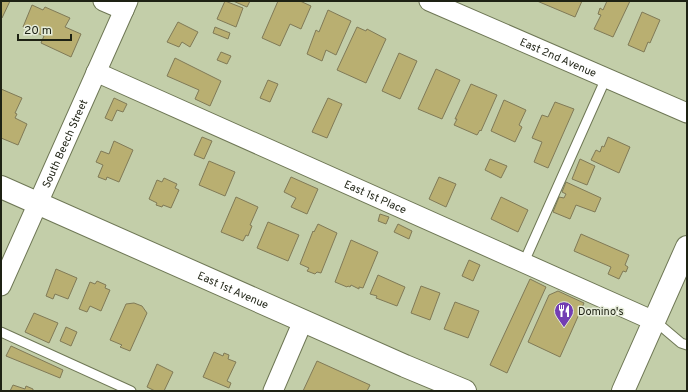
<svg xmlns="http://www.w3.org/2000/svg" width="688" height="392" font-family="Overpass,sans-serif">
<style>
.building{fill:#b9af71;stroke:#807a57}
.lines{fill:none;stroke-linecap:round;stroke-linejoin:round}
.lane-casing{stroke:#6e7755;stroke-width:11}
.street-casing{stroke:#6e7755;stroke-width:21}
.secondary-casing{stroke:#6e7755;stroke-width:24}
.lane{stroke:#fff;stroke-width:9}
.street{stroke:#fff;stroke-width:19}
.secondary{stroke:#fff;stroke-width:22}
.labels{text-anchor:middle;stroke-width:3;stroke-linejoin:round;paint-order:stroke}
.street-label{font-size:11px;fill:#1e2214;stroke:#e6ecd9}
.poi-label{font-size:11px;fill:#1e2214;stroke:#e6ecd9;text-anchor:start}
</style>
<rect width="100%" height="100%" fill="#c3cea9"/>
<g class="building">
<polygon points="1,1 10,1 2,18 1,18"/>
<polygon points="225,1 243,8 236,27 217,19"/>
<polygon points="233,1 250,1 247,7"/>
<polygon points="278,1 300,1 311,6 301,29 290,24 280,46 262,38"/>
<polygon points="537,1 582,1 575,17"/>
<polygon points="607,1 630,1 613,37 594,29 601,15 598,14 600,8 603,10"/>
<polygon points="32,5 43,10 45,7 70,18 65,27 81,34 71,57 41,43 44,36 23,27"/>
<polygon points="328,10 351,21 336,55 326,50 322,61 307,54 316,30 319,32"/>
<polygon points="642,12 660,20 650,43 648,42 644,52 628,45"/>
<polygon points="178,22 198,32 190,47 182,42 179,47 167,42"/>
<polygon points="215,27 230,33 228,39 213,33"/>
<polygon points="357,27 366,31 367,29 386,39 366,83 337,70"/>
<polygon points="221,52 231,56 227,64 217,60"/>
<polygon points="399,53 417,61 400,99 382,91"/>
<polygon points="175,58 221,81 210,106 195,99 199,90 167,76"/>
<polygon points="436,69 460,80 442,119 418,109"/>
<polygon points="268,80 278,84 270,102 260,98"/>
<polygon points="471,84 497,95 481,131 480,130 477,135 454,125 457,119 455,119"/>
<polygon points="1,89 22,98 15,113 17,114 15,118 27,124 18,145 1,138"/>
<polygon points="114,98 127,104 123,112 117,110 112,121 105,118"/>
<polygon points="328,98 342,104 327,138 312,132"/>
<polygon points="504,100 526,110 519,125 522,127 515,142 491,131"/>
<polygon points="555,102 574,109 548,168 534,162 542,142 532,138 542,115 548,117"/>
<polygon points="202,137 212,141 204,159 194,155"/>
<polygon points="608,137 630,147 619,173 591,160 596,150 600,152 602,146 604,147"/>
<polygon points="114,141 133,150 119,182 107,177 106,180 98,177 103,165 96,162 101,151 109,154"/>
<polygon points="490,159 507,166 501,178 485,170"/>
<polygon points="580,159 595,166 587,185 572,179"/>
<polygon points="209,161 235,172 225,196 199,185"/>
<polygon points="291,177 318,189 307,214 291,207 296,198 284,192"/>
<polygon points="439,177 456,184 446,207 429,199"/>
<polygon points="164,178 177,184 175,188 179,190 171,208 163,205 162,207 156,205 157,203 149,199 157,180 162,182"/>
<polygon points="566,182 601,198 595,212 576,205 570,219 553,212 559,197 564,198 566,194 562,192"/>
<polygon points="236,197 258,207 250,225 252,226 248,236 246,235 243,241 221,232"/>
<polygon points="501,197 528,210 518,232 491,219"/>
<polygon points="380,214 389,217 386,224 378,221"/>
<polygon points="268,222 299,235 288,261 257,248"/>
<polygon points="318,224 337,233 321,273 317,272 315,274 307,271 309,268 300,264 313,231 314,232"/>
<polygon points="398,224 412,231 409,239 394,232"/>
<polygon points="581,234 629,255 625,265 628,267 626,272 623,271 619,279 608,274 611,267 574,251"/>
<polygon points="351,240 378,252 363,288 359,287 359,289 351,285 350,287 348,286 347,287 335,282"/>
<polygon points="469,260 480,265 473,281 462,276"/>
<polygon points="56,269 77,278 68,299 55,294 53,299 46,296"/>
<polygon points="378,275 405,287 397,306 376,298 377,296 370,294"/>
<polygon points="530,279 546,287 507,373 490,365"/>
<polygon points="97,281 106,285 105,288 110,290 101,311 90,306 87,312 79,309 90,282 95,284"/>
<polygon points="421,286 440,293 430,320 411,313"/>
<polygon points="558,291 584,303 560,357 528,342 549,295"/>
<polygon points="455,302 479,311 468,338 444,329"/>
<polygon points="134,303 142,306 147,313 130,351 120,347 122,345 110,340 126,304"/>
<polygon points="34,313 58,323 49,343 25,332"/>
<polygon points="66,327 77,332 71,346 60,341"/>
<polygon points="11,346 63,370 60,378 6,356"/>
<polygon points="214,352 223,356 224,353 229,355 228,359 236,362 227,381 231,383 229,388 203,377"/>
<polygon points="317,361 370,385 367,391 303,391"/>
<polygon points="157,364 173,372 164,391 155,391 147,387"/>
<polygon points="13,385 25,389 26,386 33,389 33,391 10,391"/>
</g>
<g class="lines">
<g class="lane-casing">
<g id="lane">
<polyline points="524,262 606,78"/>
<polyline points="655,321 681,343 687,345"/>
<polyline points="1,332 131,391"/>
</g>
</g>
<g class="street-casing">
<g id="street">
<polyline points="103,1 124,10"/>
<path id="s1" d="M 429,1 L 687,113"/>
<path id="s2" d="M 96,72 L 654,321"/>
<path id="s3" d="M 1,286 L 128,1"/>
<polyline points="273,391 303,321"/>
</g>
</g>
<g class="secondary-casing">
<g id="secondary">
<path id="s4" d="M 1,187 L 405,366 L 465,391"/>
<polyline points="623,391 687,247"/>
</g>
</g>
<use href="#lane" class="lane"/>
<use href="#street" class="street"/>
<use href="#secondary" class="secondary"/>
</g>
<defs>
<g id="restaurant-pin" transform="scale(1)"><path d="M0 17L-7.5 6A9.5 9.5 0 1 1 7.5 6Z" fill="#733db4" stroke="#e6ecd9"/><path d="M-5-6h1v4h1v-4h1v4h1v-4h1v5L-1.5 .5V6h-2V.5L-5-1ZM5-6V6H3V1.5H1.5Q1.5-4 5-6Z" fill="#fff"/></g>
</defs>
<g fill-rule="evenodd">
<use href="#restaurant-pin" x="564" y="311"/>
</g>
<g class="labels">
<g class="street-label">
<text dy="4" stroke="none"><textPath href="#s1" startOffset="141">East 2nd Avenue</textPath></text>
<text dy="4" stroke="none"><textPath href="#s3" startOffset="156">South Beech Street</textPath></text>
<text dy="4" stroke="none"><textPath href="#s2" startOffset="306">East 1st Place</textPath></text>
<text dy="4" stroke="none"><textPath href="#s4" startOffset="254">East 1st Avenue</textPath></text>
</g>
<g class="poi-label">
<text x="578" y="315">Domino's</text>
</g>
</g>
<rect width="688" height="392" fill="none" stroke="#1e2214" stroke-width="4"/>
<path d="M18 34v6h53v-6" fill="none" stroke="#1e2214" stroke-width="2"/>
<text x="24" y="34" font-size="12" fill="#1e2214" stroke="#e6ecd9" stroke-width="3" paint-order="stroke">20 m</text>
</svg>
